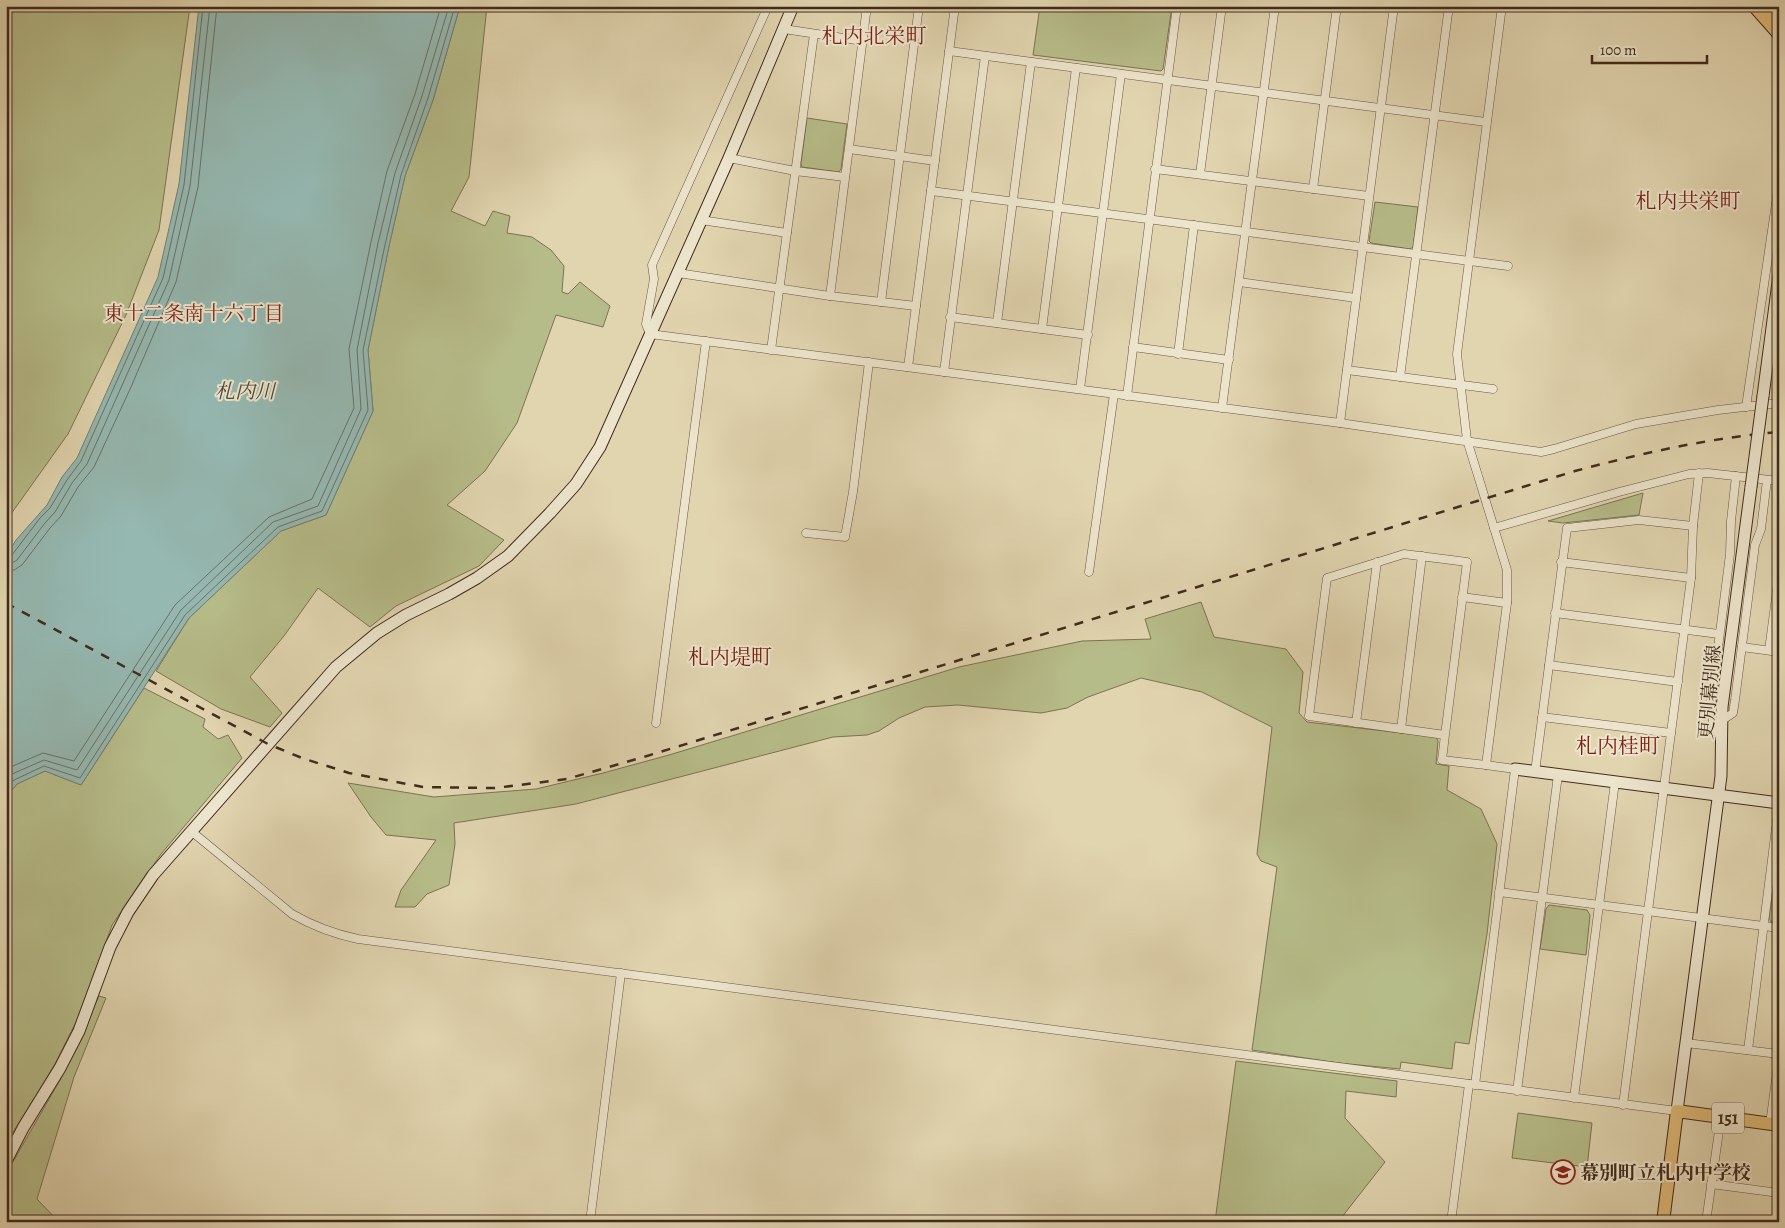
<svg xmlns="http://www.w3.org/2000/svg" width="1785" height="1228" font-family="Alegreya,'Noto Serif JP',serif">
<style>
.green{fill:#b6bc89;stroke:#7c7452}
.water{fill:#95b8b1;stroke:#738075}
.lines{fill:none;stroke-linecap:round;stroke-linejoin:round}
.shore{stroke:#6b7266;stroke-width:1}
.street-casing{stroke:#695641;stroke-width:9}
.secondary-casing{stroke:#412b1c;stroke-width:13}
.primary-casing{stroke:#412b1c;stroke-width:14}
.highway-casing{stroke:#412b1c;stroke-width:17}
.street{stroke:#ece4cc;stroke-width:8}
.secondary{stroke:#ece4cc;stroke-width:11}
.primary{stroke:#e0ba78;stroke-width:12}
.highway{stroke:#e0ba78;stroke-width:15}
.rail{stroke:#412b1c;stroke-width:2.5;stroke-dasharray:9 9;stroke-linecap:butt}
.secondary-bridge-casing{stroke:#412b1c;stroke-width:13;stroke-linecap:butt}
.secondary-bridge{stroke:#ece4cc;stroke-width:11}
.labels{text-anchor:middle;stroke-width:4;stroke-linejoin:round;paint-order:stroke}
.shield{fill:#ece4cc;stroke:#746251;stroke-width:1}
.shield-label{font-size:18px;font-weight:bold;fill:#412b1c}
.street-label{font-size:19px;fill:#412b1c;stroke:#ece4cc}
.poi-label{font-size:19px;font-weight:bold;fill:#412b1c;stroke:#ece4cc;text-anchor:start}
.neighbourhood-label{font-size:20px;fill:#7a1f14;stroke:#ece4cc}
.water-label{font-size:20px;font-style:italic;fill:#52473a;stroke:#ece4cc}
.quarter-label{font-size:21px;fill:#7a1f14;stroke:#ece4cc}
</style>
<rect width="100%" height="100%" fill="#e1d5b0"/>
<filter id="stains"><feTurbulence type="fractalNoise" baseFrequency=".004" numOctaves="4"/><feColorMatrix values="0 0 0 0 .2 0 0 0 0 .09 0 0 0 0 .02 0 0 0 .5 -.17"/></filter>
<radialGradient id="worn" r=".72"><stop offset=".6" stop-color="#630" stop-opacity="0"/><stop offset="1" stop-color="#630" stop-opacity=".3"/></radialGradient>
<g class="green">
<polygon points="6,6 190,6 159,230 126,315 68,434 6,521"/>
<polygon points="460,6 487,6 469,177 451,211 485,226 493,211 510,216 507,233 532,237 551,250 564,266 562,292 568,294 580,282 610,306 603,327 556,315 517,423 485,471 447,505 504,540 479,566 396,606 370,627 318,588 284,636 250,677 282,713 270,727 221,709 156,671 189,618 281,531 326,515 373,411 368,350 389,246 405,176 433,100"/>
<polygon points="1040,6 1172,6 1163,69 1161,71 1033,55"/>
<polygon points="807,118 847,124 841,169 839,172 802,167 801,164"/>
<polygon points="1375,202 1418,207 1413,247 1410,249 1371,243 1369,241"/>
<polygon points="1643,493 1639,515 1563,523 1548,521"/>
<polygon points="1201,602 1214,637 1286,649 1303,672 1299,713 1307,722 1436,737 1438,741 1436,764 1449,766 1447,790 1481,809 1497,844 1487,934 1469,1044 1455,1042 1452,1069 1401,1062 1400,1069 1339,1063 1252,1050 1277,867 1261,861 1257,854 1272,727 1202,692 1141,678 1088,697 1067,708 1041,713 958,705 925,707 899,718 879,731 867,735 833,737 576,804 454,823 455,844 449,885 427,894 415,907 395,907 401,890 436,840 386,835 371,817 348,783 434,797 536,789 603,773 669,755 959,667 1082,641 1151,639 1145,619"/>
<polygon points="144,688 205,719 203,727 218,739 228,735 242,758 161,854 112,925 81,1012 55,1064 6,1144 6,797 17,784 45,771 81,785"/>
<polygon points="1774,885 1779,885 1779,922 1771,922 1769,918"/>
<polygon points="1549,905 1587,910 1590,915 1586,955 1540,949 1546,909"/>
<polygon points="99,996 106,998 74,1077 37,1199 59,1222 6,1222 6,1174 60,1080"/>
<polygon points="1236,1061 1397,1081 1396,1097 1346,1091 1345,1118 1385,1162 1338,1222 1215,1222"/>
<polygon points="1518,1113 1592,1123 1587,1167 1512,1158"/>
</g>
<polygon class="water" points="199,6 460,6 433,100 405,176 389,246 368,350 373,411 326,515 281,531 189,618 81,785 45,771 17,784 6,797 6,556 16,540 47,505 62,477 77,458 158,277 179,184"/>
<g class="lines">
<g class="shore">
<polyline points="6,557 12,555 40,518 50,508 67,480 81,461 163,278 184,185 203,6"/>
<polyline points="6,564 12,563 17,560 45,523 55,512 72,483 87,464 169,280 190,186 210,6"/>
<polyline points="6,571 14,570 22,565 50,528 61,516 78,487 94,467 131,387 176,282 198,187 217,6"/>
<polyline points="6,769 43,753 74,761 175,605 269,517 312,499 354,408 349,349 371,242 387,171 415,94 441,6"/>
<polyline points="6,779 12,774 44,760 77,770 181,610 273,522 318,506 361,409 357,350 378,243 395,173 422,96 449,6"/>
<polyline points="6,789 14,780 44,766 80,778 185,615 278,527 322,511 368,410 363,350 385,245 401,175 428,98 455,6"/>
</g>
<g class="street-casing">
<g id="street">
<polyline points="768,6 652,265 654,279 646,324 650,334 1340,423 1541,452 1554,449 1636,424 1718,410 1779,403"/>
<polyline points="784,29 863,41"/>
<polyline points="949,51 1486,122"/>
<polyline points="849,149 935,161"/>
<polyline points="729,158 795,171 845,177"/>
<polyline points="1155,169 1369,196"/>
<polyline points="1200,174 1222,6"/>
<polyline points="1313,189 1337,6"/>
<polyline points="931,191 1508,266"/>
<polyline points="701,220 787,233"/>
<polyline points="678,273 830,296 916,306"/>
<polyline points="1239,282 1356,298"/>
<polyline points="830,296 867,6"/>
<polyline points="881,302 919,6"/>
<polyline points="950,317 1088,335"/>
<polyline points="997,323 1031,62"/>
<polyline points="1042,329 1076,68"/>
<polyline points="1133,347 1229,360"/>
<polyline points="771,350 814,34"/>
<polyline points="1178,354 1194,225"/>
<polyline points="908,367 955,6"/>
<polyline points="1347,370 1493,389"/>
<polyline points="944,372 985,56"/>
<polyline points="1400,377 1449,6"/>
<polyline points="1080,389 1121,74"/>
<polyline points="1127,396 1177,6"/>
<polyline points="1746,407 1779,183"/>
<polyline points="1222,408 1275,6"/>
<polyline points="1340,423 1394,6"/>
<polyline points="1494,528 1619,492 1689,474 1708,473 1779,481"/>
<polyline points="806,533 845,537 853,492 869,362"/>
<polyline points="1561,562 1691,578"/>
<polyline points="1089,572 1114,394"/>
<polyline points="1462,597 1507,603"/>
<polyline points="1555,613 1719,634"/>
<polyline points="1742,647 1779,652"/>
<polyline points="1769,650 1779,575"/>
<polyline points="1549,665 1678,682"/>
<polyline points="1542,717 1671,733"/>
<polyline points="1721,721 1733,713 1735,700 1755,545 1761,529 1767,480"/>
<polyline points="656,723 706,341"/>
<polyline points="1356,723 1377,562"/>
<polyline points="1401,729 1422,556"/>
<polyline points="1445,735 1309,716 1327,578 1404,554 1467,562 1445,735 1442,760 1486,765"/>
<polyline points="1720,738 1713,721 1711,703 1730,554 1731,521 1736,476"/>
<polyline points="1535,772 1567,528 1639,520 1693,526"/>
<path d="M 191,831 L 292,914 C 313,926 334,934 358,939 L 1677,1111"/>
<polyline points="1499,892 1779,928"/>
<polyline points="1686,1043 1779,1054"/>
<polyline points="1748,1050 1779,804"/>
<polyline points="1475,1085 1515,769 1486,765 1507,603 1507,570 1467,440 1457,354 1502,6"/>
<polyline points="1517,1091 1558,775"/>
<polyline points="1574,1098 1615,782"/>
<polyline points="1623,1105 1691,578 1693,526 1699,473"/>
<polyline points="1770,1124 1779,1057"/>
<polyline points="1711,1184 1779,1193"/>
<polyline points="590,1222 621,973"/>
<polyline points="1451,1222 1469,1084"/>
<polyline points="1706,1222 1721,1117"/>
</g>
</g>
<g class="secondary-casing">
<g id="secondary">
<polyline points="1763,396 1779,275"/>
<polyline points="1515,769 1779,803"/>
<polyline points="1677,1111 1721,776 1722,707 1751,487"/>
<polyline points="6,1161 23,1128 60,1068 79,1031 110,947 128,912 153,875 336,667 377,633 406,615 449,594 477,578 508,556 550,513 576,484 600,447 729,158 793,6"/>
</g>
</g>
<g class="primary-casing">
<polyline id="primary" points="1663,1222 1677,1111 1779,1125"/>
</g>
<g class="highway-casing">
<g id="highway">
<polyline points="1756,6 1779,32"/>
<polyline points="1773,6 1779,12"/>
</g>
</g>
<use href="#street" class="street"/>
<use href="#secondary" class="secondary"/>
<use href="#primary" class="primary"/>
<use href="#highway" class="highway"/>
<path class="rail" d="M 6,603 L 268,744 L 302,758 L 349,773 L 423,787 L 495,788 L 567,779 L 647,756 L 1575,471 C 1643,453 1709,438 1779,432"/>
<g class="secondary-bridge-casing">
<polyline id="secondary-bridge" points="1751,487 1763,396"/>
</g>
<use href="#secondary-bridge" class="secondary-bridge"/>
</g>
<defs>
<g id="school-ring" transform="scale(1.25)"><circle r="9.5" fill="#ece4cc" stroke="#8f2418" stroke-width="1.5"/><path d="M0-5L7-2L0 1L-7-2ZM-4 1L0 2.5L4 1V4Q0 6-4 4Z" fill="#8f2418"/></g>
</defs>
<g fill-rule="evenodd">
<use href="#school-ring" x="1563" y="1172"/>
</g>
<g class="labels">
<rect class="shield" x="1712" y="1102.5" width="32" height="31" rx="4"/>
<g class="shield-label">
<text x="1728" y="1124">151</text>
</g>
<g class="street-label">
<text transform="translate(1709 692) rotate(-85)" y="7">更別幕別線</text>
</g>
<g class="poi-label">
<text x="1580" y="1179">幕別町立札内中学校</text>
</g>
<g class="neighbourhood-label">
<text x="194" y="320">東十二条南十六丁目</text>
</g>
<g class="water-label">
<text x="245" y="398">札内川</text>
</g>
<g class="quarter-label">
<text x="874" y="43">札内北栄町</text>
<text x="1688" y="208">札内共栄町</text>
<text x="730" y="664">札内堤町</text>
<text x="1618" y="753">札内桂町</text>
</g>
</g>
<rect width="1785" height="1228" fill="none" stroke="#e1d5b0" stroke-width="25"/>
<rect x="8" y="8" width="1770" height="1213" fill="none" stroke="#412b1c" stroke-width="2.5"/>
<rect x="12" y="12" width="1760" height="1203" fill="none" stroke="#412b1c"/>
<path d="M1592 55v8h115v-8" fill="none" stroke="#412b1c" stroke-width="2.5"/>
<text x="1600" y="55" font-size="15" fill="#412b1c" stroke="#ece4cc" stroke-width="4" paint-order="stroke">100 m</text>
<rect width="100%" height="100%" filter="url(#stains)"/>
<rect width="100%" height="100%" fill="url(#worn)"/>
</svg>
